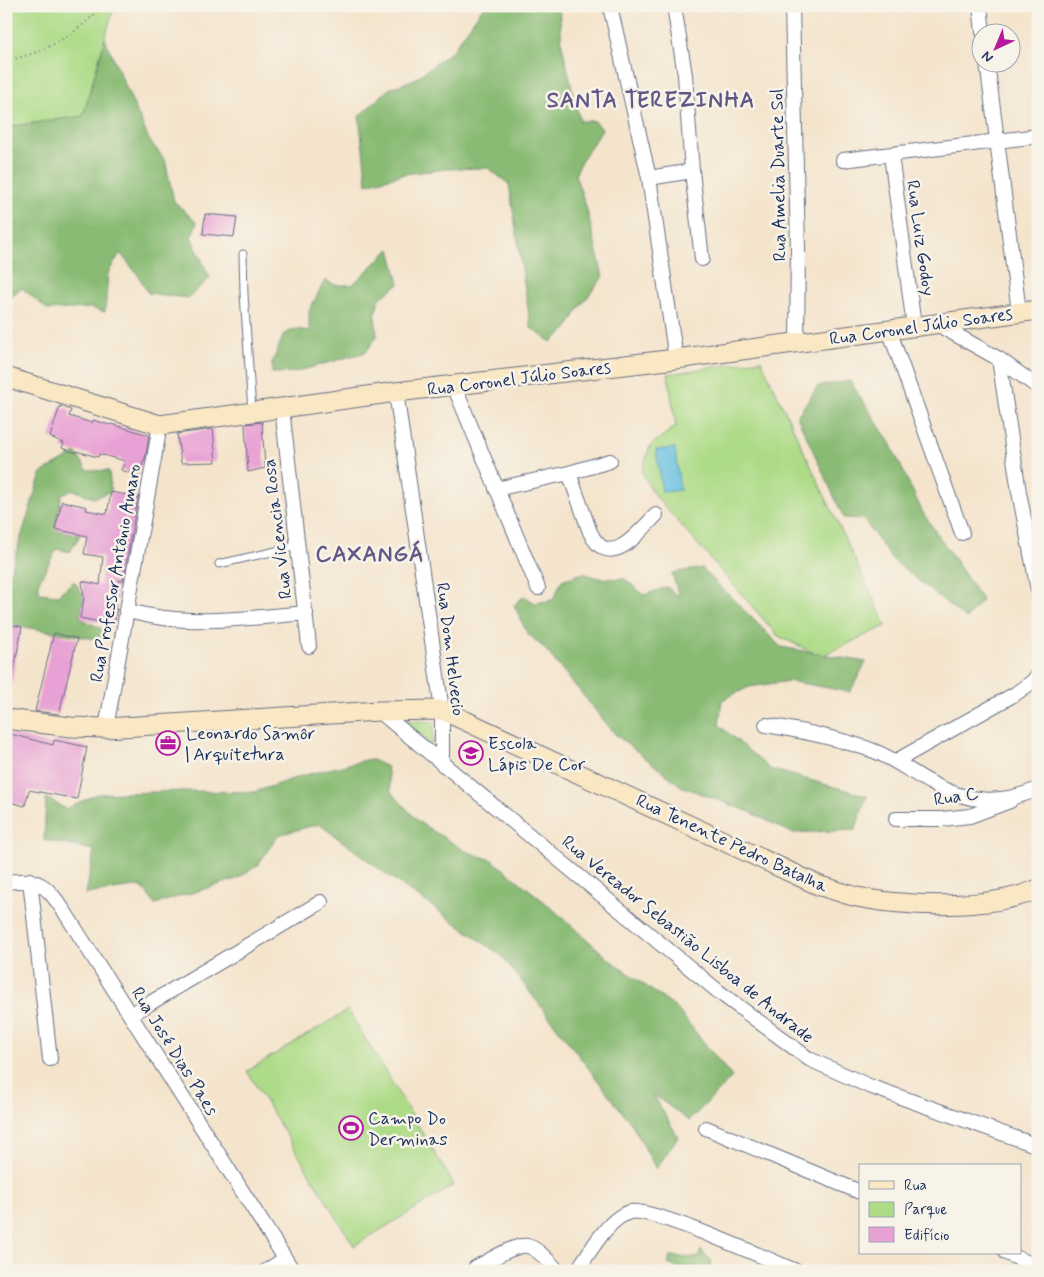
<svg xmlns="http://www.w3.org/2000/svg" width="1044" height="1277" font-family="Mynerve,sans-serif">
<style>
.green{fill:#aedb88;stroke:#648573}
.forest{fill:#8abb74;stroke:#527569}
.water{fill:#63c0e1;stroke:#3f78a0}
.building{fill:#e8a1d4}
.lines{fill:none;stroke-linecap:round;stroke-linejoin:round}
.lane-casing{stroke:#676e84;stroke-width:9}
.street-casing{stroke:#676e84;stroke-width:16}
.secondary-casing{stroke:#676e84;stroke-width:21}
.path{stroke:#676e84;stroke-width:2;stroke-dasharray:1 4;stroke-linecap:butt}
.lane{stroke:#fff;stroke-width:7}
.street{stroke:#fff;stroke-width:14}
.secondary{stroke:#fae7c3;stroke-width:19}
.labels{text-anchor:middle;stroke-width:5;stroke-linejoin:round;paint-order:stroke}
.street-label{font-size:18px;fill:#1b2f5e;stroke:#f7f3e8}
.poi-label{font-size:18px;fill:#1b2f5e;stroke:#f7f3e8;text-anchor:start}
.district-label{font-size:22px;font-weight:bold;letter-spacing:1px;fill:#635787;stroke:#f7f3e8}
</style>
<rect width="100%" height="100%" fill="#f7f3e8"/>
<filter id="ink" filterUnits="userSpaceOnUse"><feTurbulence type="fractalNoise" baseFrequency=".02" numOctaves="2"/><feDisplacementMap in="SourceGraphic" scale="10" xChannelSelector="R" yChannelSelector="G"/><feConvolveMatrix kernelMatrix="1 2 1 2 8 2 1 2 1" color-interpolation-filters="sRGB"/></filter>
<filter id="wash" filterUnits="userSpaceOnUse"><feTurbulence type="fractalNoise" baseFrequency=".0096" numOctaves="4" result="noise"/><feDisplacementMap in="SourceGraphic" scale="20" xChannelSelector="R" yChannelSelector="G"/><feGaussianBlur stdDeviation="1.12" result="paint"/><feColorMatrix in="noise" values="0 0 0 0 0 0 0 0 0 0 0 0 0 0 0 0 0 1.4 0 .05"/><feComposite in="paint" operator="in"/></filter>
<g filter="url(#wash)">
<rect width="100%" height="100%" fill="#f4e4cc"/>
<g class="green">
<polygon points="6,6 114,6 83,116 6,127"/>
<polygon points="761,360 886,626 821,656 778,636 653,493 642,472 650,446 676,426 668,374"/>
<polygon points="403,720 434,722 433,743 431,745"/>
<polygon points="348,1010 454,1185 354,1246 247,1071"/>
</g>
<g class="forest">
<polygon points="484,6 559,6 562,45 580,121 595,121 602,129 582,160 575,175 586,206 603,277 579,308 567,329 551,342 531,328 509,184 488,168 446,169 404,174 367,184 359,116 389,89 415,79 452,51"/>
<polygon points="105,39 149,140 165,160 174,201 197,223 191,237 210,278 188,298 148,293 138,275 120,253 108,273 105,312 91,308 48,310 22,288 6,299 6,127 83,116"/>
<polygon points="390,249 399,284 379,299 375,315 377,336 366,352 295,372 272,373 272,363 284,334 296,329 309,331 309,311 325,280 335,285 352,285"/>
<polygon points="850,381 890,443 923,513 982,600 966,619 891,558 863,519 844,518 797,416 818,386"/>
<polygon points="76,453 87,470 109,471 111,492 93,498 74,490 62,494 55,528 80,535 70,552 57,549 39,581 39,593 58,595 74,581 84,596 80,618 106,631 102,640 6,624 6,586 41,473"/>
<polygon points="702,568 781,647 866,662 850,692 789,681 749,687 722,700 719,725 770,769 867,796 855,830 792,833 750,812 681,786 615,734 545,649 527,633 514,605 524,596 535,603 553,600 562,580 583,573 599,578 625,579 644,595 667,587 679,597 672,573"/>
<polygon points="370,759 387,767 391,792 419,822 465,851 492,860 546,903 609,959 676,1008 732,1077 689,1121 653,1094 678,1137 656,1169 633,1126 502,956 389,876 319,824 278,835 258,865 237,879 155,904 141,886 86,894 94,850 44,840 46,798 66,809 97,794 184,791 255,792 301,776"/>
<polygon points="701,1250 712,1261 710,1271 684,1271 668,1264 670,1256 698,1258"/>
</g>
<polygon class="water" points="675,448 680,490 662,492 656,450"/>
<g id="blocks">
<g class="building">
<polygon points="205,214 237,217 234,237 203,234"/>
<polygon points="60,406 71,410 69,416 92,423 93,420 110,425 111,424 149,435 146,455 138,476 121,470 125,461 99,454 98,457 76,451 76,453 62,448 64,443 50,437"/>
<polygon points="262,422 265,468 248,472 245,424"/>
<polygon points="213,429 216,462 181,463 177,434"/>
<polygon points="111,492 138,497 123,581 119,580 115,609 117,609 114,625 80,618 84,599 82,581 100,585 103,557 84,554 87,536 55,529 62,501 87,507 86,510 107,514"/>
<polygon points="6,624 22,627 11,685 6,684"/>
<polygon points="54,633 77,639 59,714 35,711"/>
<polygon points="6,733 53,745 54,740 87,747 77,799 29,790 25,806 6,801"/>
</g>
</g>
</g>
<g filter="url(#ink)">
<use href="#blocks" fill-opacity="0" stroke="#676e84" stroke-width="1"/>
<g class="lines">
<g class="lane-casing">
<g id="lane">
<polyline points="243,254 244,294 252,411"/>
<polyline points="219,564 298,546"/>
</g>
</g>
<g class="street-casing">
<g id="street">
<polyline points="610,6 649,178 676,359"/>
<polyline points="674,6 685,75 692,171 702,259"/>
<polyline points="792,6 798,248 797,343"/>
<polyline points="980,6 983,32"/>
<polyline points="987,62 1019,312"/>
<polyline points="891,155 914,326"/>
<polyline points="843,160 1038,136"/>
<polyline points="649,178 692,171"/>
<polyline points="935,323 999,359 1038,387"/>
<polyline points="889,330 962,533"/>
<polyline points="999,359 1019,492 1038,590"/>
<polyline points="454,386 538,588"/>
<polyline points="396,392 442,710 442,764"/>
<polyline points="282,408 309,646"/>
<path d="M 569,473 L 590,532 C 609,572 637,534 656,515"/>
<polyline points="496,489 569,473 610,461"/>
<path d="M 126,610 C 184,628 248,618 306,613"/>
<polyline points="379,711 719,992 809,1059 869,1086 1038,1146"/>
<path d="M 766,725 C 803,731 839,738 874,751 C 895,759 912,773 931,783 C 967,803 1000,805 1038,789"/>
<polyline points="106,728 160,425"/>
<polyline points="896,761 1015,694 1032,682 1038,675"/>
<polyline points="896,819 942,819 970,816 1010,801"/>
<polyline points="30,880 50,1059"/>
<path d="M 6,882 C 40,878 45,884 64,911 L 293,1271"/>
<polyline points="130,1015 321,902"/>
<polyline points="706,1128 860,1192"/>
<polyline points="1006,1253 1031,1264"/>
<path d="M 475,1268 C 487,1262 514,1244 527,1246 C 538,1248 550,1263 558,1271"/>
<polyline points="266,1271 285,1259"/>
<path d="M 577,1271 C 589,1253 609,1217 630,1212 C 651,1207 770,1260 796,1271"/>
</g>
</g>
<g class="secondary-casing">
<g id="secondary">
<polyline points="6,377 160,425 396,392 676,359 1038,310"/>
<path d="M 6,719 L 71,727 L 106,728 L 379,711 L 442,710 L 820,886 C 832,889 845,894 857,897 C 906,907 991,910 1038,889"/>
</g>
</g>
<path class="path" d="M 6,61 C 42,53 76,36 100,8"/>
<use href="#lane" class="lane"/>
<use href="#street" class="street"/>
<use href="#secondary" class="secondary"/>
</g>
</g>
<defs>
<g id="office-ring" transform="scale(1.25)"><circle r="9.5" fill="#f7f3e8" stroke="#b5179e" stroke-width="1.5"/><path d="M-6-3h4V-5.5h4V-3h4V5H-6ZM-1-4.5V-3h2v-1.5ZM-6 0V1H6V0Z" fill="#b5179e"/></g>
<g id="school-ring" transform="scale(1.25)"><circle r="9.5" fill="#f7f3e8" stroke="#b5179e" stroke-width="1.5"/><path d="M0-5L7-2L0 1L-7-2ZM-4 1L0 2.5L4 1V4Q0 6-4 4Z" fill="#b5179e"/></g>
<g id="stadium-ring" transform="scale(1.25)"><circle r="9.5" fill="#f7f3e8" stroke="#b5179e" stroke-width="1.5"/><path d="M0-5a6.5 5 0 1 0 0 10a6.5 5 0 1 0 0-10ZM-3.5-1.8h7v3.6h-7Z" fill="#b5179e"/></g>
</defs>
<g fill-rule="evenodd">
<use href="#office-ring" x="168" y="743"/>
<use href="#school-ring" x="471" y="753"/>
<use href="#stadium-ring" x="351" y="1128"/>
</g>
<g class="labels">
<g class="street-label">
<text transform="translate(778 175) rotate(-91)" y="6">Rua Amelia Duarte Sol</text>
<text transform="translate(921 238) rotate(82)" y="6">Rua Luiz Godoy</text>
<text transform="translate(921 326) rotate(-8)" y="6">Rua Coronel Júlio Soares</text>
<text transform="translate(519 378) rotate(-7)" y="6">Rua Coronel Júlio Soares</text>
<text transform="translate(277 529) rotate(-97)" y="6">Rua Vicencia Rosa</text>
<text transform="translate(115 573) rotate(-80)" y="6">Rua Professor Antônio Amaro</text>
<text transform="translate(451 649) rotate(83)" y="6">Rua Dom Helvecio</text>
<text transform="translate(956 796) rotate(-9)" y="6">Rua C</text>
<text transform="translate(732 843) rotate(25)" y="6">Rua Tenente Pedro Batalha</text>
<text transform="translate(688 939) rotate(39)" y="6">Rua Vereador Sebastião Lisboa de Andrade</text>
<text transform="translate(175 1051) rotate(58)" y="6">Rua José Dias Paes</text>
</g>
<g class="poi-label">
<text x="186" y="739">Leonardo Samôr<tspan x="186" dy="21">| Arquitetura</tspan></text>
<text x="488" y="749">Escola<tspan x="488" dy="21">Lápis De Cor</tspan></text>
<text x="368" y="1124">Campo Do<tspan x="368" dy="21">Derminas</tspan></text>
</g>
<g class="district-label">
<text x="651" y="107">SANTA TEREZINHA</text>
<text x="370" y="561">CAXANGÁ</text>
</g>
</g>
<rect width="1044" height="1277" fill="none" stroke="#f7f3e8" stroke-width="25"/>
<rect x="859" y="1164" width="162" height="90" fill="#f7f3e8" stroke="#9fa5b1"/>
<rect x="869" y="1181" width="25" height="8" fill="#fae7c3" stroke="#9fa5b1"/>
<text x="904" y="1190" font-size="15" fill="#1b2f5e">Rua</text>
<rect x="869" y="1202" width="25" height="15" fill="#aedb88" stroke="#9fa5b1"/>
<text x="904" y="1214" font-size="15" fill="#1b2f5e">Parque</text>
<rect x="869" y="1227" width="25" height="15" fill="#e8a1d4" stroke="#9fa5b1"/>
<text x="904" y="1240" font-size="15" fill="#1b2f5e">Edifício</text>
<g transform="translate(996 48) rotate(224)"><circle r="24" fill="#f7f3e8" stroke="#9fa5b1"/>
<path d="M0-4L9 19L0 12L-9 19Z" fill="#b5179e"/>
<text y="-8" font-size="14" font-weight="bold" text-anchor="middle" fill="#1b2f5e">N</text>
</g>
</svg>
